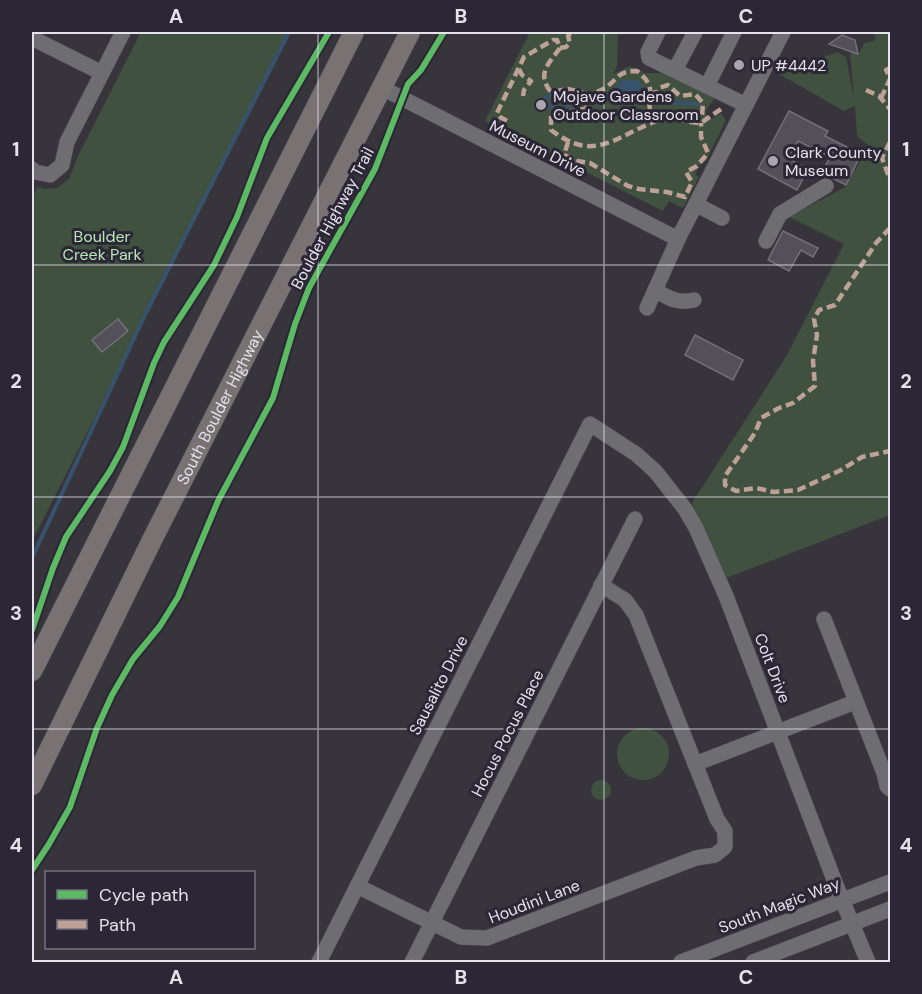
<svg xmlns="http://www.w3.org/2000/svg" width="922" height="994" font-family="'DM Sans',sans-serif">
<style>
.green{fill:#40513f}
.water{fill:#37526c}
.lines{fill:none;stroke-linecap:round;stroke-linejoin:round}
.stream{stroke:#37526c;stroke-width:4}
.building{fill:#53505a;stroke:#737077;stroke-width:1.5}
.minor-casing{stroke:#535058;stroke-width:16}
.major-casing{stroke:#535058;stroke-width:21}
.minor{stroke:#6e6d72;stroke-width:15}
.major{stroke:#787273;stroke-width:20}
.quiet{stroke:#bda197;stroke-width:4.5;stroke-dasharray:9 4.5;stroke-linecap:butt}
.cycleway-casing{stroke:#2c2736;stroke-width:10}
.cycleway{stroke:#5cba63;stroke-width:6}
.grid{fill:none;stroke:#e5e2ec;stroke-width:1.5;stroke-opacity:0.55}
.poi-dot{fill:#a8a5ae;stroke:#2c2736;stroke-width:2}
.labels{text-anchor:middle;stroke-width:6;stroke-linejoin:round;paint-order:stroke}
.poi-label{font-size:16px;fill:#e5e2ec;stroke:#2c2736;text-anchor:start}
.street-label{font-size:16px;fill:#e5e2ec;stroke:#2c2736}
.park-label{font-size:16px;fill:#b7e8b3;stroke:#2c2736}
.neatline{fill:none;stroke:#e5e2ec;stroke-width:2}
.grid-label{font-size:20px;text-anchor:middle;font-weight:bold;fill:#e5e2ec}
</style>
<rect width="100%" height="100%" fill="#37343c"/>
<g class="green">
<polygon points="141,32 291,32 32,541 32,198 37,187 45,189 57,188 69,179 78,156"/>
<polygon points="530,32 622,32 618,35 617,66 613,74 630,66 645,73 664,73 715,98 705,112 711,119 721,113 726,120 706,161 701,162 695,175 699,177 683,208 669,201 663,211 485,121"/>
<polygon points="871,32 890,32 890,515 721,580 692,503 787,355 844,244 789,217 845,187 869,146 857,136 855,106 844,111 779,74 837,52 846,57 854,98 850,53 859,53 865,43 874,41 876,36"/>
<circle cx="643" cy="754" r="26"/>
<circle cx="601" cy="790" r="10"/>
</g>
<polygon class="water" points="622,80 638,80 643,87 632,95 612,91"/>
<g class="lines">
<g class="stream">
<polyline points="545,99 552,94 567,93 578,100"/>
<polyline points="655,99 657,101 697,104"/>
<polyline points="547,106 562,109 578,100 586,98 599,99 617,91"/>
<polyline points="32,558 145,315 289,32"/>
</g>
</g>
<g class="building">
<polygon points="842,35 855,40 858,54 829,44"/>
<polygon points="789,111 828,131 825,136 861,154 846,185 822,173 830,157 798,141 789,159 808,169 797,190 758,169"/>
<polygon points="783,231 818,248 813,257 801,250 789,271 768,260"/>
<polygon points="118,319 128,331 102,352 92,340"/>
<polygon points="695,335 743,360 733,380 685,355"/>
</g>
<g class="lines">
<g class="minor-casing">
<g id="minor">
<polyline points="658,32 648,52 649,58 746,105"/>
<polyline points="32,38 102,73"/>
<polyline points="675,70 695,32"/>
<polyline points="707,86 734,32"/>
<polyline points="382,88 678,239"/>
<polyline points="32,169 35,172 50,175 62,165 67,142 123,32"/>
<polyline points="697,205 722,218"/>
<polyline points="766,241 780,214 826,186"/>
<path d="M 655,290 C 668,298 678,304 694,300"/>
<polyline points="647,308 678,239 783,32"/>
<polyline points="824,619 884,773 887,786 890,789"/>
<polyline points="695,764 855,702"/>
<polyline points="357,886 461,937 487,938 696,858 715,855 725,847 725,831 717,819 636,615 625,600 601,585"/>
<polyline points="319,962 590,424 636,454 655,471 685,509 696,528 726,596 836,885 868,962"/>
<polyline points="412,962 635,519"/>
<polyline points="681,962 890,882"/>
<polyline points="753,962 890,909"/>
</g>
</g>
<g class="major-casing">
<g id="major">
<polyline points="32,671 354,32"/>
<path id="s1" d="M 32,785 L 152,540 L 410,32"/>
</g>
</g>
<use href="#minor" class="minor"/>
<use href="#major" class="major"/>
<g class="quiet">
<polyline points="560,48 566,47 570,43 568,36 572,32"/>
<polyline points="890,68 886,70 890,78"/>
<polyline points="519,69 522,75 531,81 524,90 523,96"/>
<polyline points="866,90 879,96 890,109"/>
<polyline points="650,94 657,92 659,88 668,85 680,96 695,94 703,103 702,116 707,119"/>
<polyline points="881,98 890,79"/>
<path d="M 507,121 L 500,117 L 497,113 L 524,57 L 553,40 L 557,40 L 560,48 C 549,63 536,74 551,92 L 568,89 L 591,95"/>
<path d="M 656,121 C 639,101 664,92 637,71 C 619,71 620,76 608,86 C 602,90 596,92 590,96 L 586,109 L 551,114 L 551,130 C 586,156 602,147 638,129 C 645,126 652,122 660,120 C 674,116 687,123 701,123 L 721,109 L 724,110"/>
<polyline points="568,142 564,155 577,161 590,163 628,186 639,189 667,192 685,197 692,182 686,172 697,166 708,153 701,137 701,123"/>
<polyline points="890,142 882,158 890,180"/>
<polyline points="890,228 876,243 835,305 819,310 814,319 817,335 813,361 815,386 793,403 779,408 761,418 755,433 725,476 725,485 736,491 756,488 774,492 798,490 841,470 862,457 890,451"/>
</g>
<g class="cycleway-casing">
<g id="cycleway">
<polyline points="32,630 53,568 66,537 110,471 123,447 154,363 164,342 214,265 237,217 267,138 329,32"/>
<polyline points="32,870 49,844 70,807 97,728 112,695 133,659 160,626 178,597 218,501 273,398 295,324 309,288 375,169 408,84 421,70 444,32"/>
</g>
</g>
<use href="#cycleway" class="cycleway"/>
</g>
<path class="grid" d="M 318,32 L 318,962M 604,32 L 604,962M 32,265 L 890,265M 32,497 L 890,497M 32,729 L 890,729"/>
<g class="poi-dot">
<circle cx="739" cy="65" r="6"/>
<circle cx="541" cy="105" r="6"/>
<circle cx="773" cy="161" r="6"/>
</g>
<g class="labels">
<g class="poi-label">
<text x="751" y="71">UP #4442</text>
<text x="553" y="102">Mojave Gardens<tspan x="553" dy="18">Outdoor Classroom</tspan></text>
<text x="785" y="158">Clark County<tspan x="785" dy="18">Museum</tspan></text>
</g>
<g class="street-label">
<text transform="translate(538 148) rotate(27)" y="6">Museum Drive</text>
<text transform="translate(332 218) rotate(-62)" y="6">Boulder Highway Trail</text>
<text dy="6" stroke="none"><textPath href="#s1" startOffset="422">South Boulder Highway</textPath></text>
<text transform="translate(773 668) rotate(69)" y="6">Colt Drive</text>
<text transform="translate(438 685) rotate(-63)" y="6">Sausalito Drive</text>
<text transform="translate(507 733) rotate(-63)" y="6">Hocus Pocus Place</text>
<text transform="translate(534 901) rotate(-21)" y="6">Houdini Lane</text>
<text transform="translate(779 905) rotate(-21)" y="6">South Magic Way</text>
</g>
<g class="park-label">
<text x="102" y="242">Boulder<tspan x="102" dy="18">Creek Park</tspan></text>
</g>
</g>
<rect width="922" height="994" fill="none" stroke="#2c2736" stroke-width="66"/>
<rect x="45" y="871" width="210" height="78" fill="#2c2736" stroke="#76727f" stroke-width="1.5"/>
<rect x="57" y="890" width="30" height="9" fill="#5cba63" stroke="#76727f" stroke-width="1.5"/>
<text x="99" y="901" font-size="18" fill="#e5e2ec">Cycle path</text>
<rect x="57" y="920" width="30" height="9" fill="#bda197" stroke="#76727f" stroke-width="1.5"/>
<text x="99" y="931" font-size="18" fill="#e5e2ec">Path</text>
<rect x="33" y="33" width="856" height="928" class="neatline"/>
<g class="grid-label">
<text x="176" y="23">A</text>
<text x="461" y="23">B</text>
<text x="746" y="23">C</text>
<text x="16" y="156">1</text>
<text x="906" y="156">1</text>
<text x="16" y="388">2</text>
<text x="906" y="388">2</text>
<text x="16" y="620">3</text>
<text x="906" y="620">3</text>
<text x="16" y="852">4</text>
<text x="906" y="852">4</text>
<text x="176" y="984">A</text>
<text x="461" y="984">B</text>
<text x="746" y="984">C</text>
</g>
</svg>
